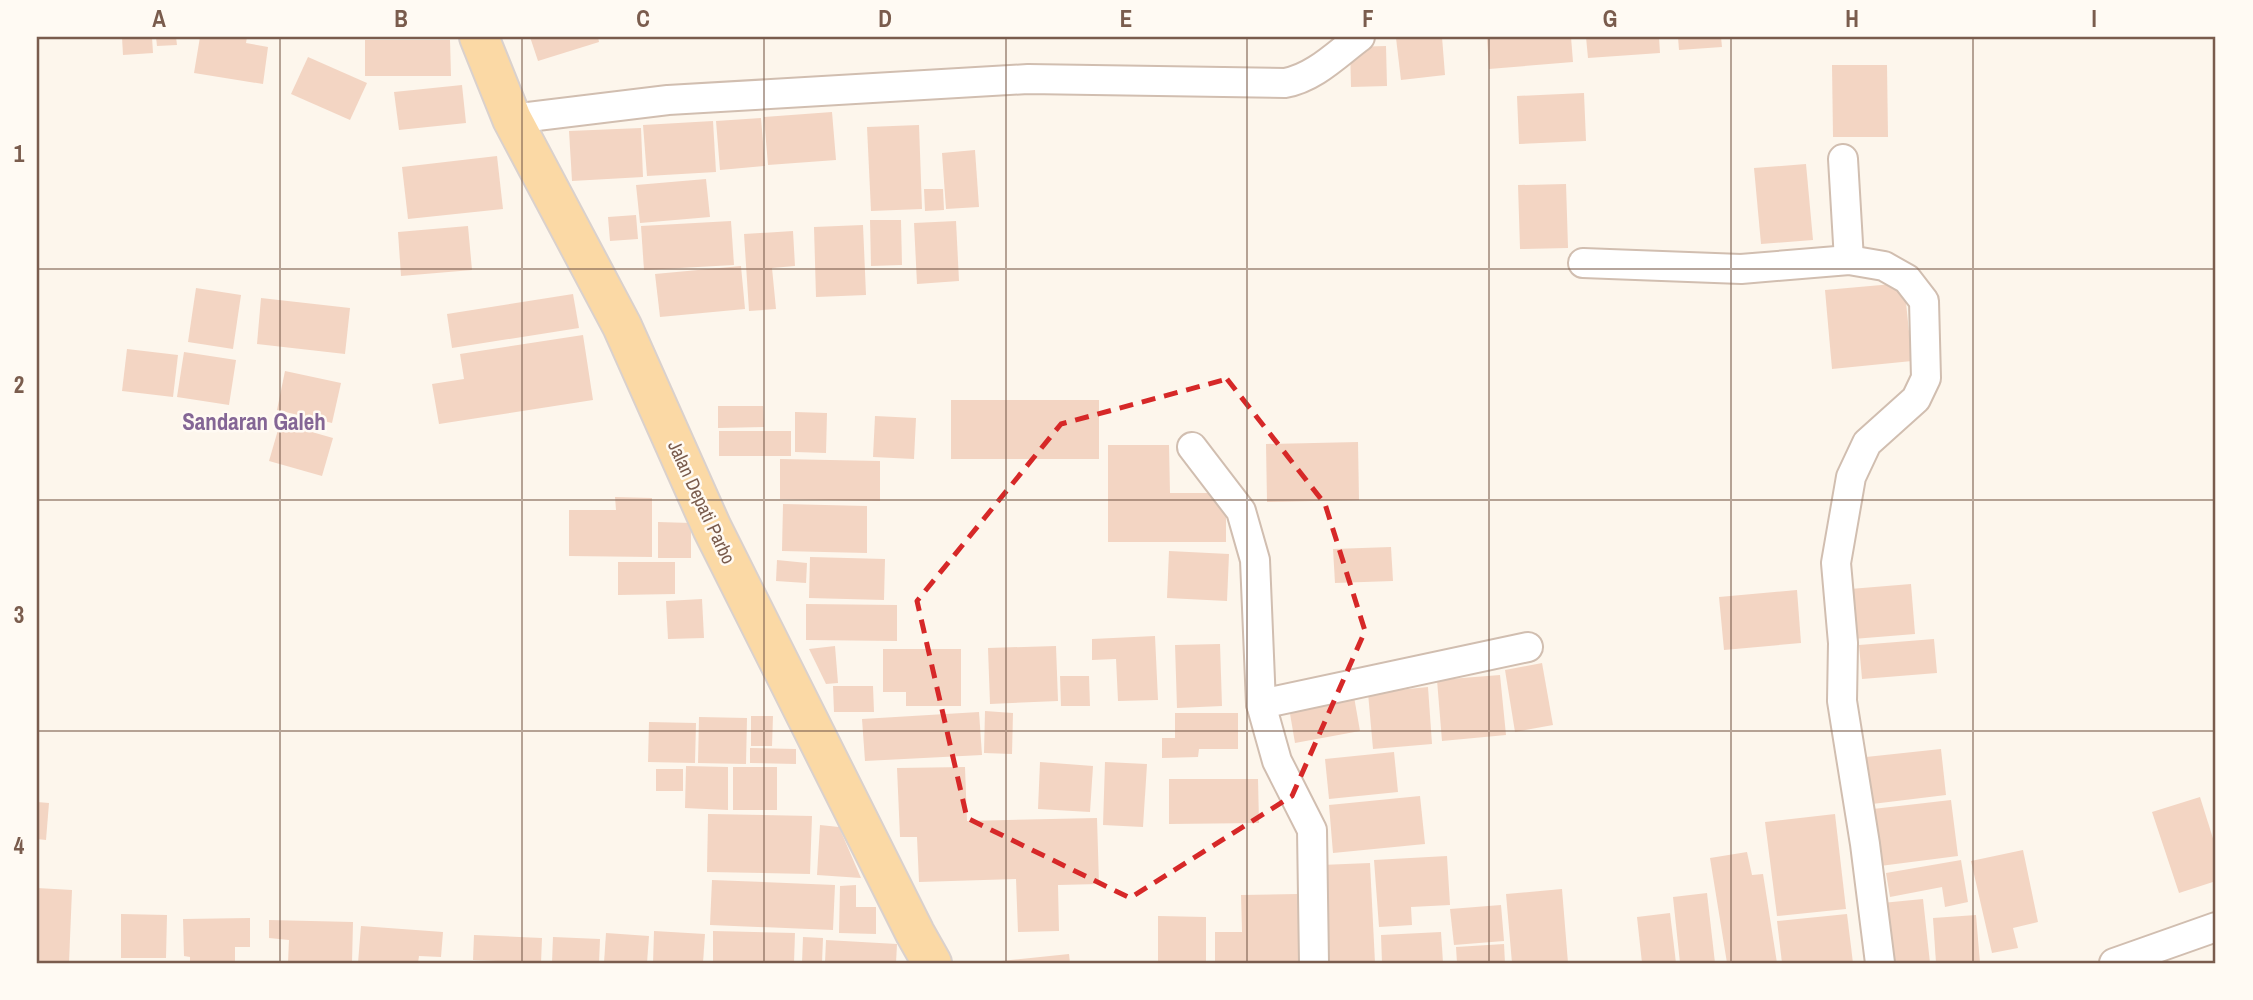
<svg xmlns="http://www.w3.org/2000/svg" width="2253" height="1000" font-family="'Archivo Narrow',sans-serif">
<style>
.building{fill:#f3d5c3}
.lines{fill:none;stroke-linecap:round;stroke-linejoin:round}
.minor-casing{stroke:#d1beb0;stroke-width:32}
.primary-casing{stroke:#dad1cd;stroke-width:42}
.minor{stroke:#fff;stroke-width:28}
.primary{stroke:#fbd9a5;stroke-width:38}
.marked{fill:none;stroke:#d62828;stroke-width:5;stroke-dasharray:14 9;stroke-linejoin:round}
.grid{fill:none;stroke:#7a5c4d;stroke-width:2;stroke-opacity:0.55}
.labels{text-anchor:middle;stroke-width:5;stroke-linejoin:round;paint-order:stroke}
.street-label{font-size:19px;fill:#7a5c4d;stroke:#fffaf3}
.quarter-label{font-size:23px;font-weight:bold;fill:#846695;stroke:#fffaf3}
.neatline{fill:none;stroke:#7a5c4d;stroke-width:2.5}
.grid-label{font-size:23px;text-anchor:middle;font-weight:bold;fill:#7a5c4d}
</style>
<rect width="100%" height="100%" fill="#fdf6ec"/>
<g class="building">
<polygon points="122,37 152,37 153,53 123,55"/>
<polygon points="156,37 176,37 177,45 157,46"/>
<polygon points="200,37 247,37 246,43 268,47 263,84 194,73"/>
<polygon points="530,37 598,37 599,42 538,61"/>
<polygon points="1411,37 1442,37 1445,75 1401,80 1396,38"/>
<polygon points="1487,37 1571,37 1573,62 1489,69"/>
<polygon points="1586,37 1659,37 1660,53 1588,58"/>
<polygon points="1678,37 1721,37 1722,47 1679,50"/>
<polygon points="365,40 450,40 451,76 365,76"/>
<polygon points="1386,46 1387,86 1351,87 1350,47"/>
<polygon points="308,57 367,83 350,120 291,94"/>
<polygon points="1832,65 1887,65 1888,137 1833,137"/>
<polygon points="462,85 466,123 399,130 394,92"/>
<polygon points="1584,93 1586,141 1519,144 1517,96"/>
<polygon points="832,112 836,160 768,165 764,117"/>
<polygon points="761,118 765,166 720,170 716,121"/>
<polygon points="713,121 716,172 647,176 643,125"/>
<polygon points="919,125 922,209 871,211 867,127"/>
<polygon points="641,128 643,177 572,181 569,131"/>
<polygon points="975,150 979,207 946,209 942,153"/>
<polygon points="497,156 503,209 408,219 402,167"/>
<polygon points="1806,164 1813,240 1761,244 1754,168"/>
<polygon points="706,179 710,217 640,223 636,185"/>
<polygon points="1566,184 1568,248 1520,249 1518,185"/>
<polygon points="924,189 943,189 944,210 925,211"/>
<polygon points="636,215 638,239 610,241 608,217"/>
<polygon points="870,220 901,220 902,265 871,266"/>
<polygon points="731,221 734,265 644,270 641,226"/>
<polygon points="956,221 959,281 917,284 914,223"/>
<polygon points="863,225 866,295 816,297 814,227"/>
<polygon points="468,226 472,270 401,276 398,232"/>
<polygon points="793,231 795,266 772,268 776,309 749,311 744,234"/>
<polygon points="741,266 745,309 660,317 655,274"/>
<polygon points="1904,283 1912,361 1832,369 1825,290"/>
<polygon points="196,288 241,295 233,349 188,342"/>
<polygon points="573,294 579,328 452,348 447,314"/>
<polygon points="261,298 350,308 345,354 257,344"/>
<polygon points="583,335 593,400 439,424 432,384 464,379 460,354"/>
<polygon points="127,349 178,355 173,397 122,391"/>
<polygon points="184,352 236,360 229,405 177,397"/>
<polygon points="285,371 341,383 332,423 277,410"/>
<rect x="951" y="400" width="148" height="59"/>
<polygon points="718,406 763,406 764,427 718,428"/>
<polygon points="795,412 827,413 826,453 795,452"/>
<polygon points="875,416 916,418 914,459 873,457"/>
<polygon points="280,423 333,438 322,476 269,461"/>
<rect x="719" y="431" width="72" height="25"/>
<polygon points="1358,442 1359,500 1267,502 1266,444"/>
<polygon points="1108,445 1169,445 1170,493 1226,493 1226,542 1108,542"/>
<polygon points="780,459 880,461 880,501 780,499"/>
<polygon points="615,497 652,498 652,557 569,556 569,510 616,510"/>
<polygon points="783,504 867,506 867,553 782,551"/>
<polygon points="658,522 691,523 691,558 658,558"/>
<polygon points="1391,547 1393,581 1335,583 1333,549"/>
<polygon points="1169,551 1229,554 1227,601 1167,598"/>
<polygon points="810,557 885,559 884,600 809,598"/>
<polygon points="777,560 807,563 806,583 776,581"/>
<polygon points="618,562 675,562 675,594 618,595"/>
<polygon points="1911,584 1915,634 1853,639 1850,589"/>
<polygon points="1797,590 1801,643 1724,650 1719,597"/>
<polygon points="702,599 704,638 668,639 666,601"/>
<polygon points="806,604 897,605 897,641 806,640"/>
<polygon points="1155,636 1158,700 1118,701 1116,659 1092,660 1092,639"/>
<polygon points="1934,639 1937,673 1862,679 1859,645"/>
<polygon points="1220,644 1222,706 1177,708 1175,645"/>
<polygon points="835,646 838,683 826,684 809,649"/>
<polygon points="1056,646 1058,701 990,704 988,648"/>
<polygon points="883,649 961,649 961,706 906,706 906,692 883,692"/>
<polygon points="1542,663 1553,725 1515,732 1505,670"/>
<polygon points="1500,675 1506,735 1442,741 1437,680"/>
<polygon points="1060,676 1089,676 1090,706 1061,706"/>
<polygon points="833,686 873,686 874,712 834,712"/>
<polygon points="1428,687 1432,744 1373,749 1368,693"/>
<polygon points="1353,691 1360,731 1295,743 1288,702"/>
<polygon points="985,711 1013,713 1012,754 984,753"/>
<polygon points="979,712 982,755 865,761 862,719"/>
<polygon points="1175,713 1238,713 1238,749 1199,749 1198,757 1162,758 1162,738 1175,738"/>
<polygon points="751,716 773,716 772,746 751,746"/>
<polygon points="699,717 747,718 746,764 698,763"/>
<polygon points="649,722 696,723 695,763 648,762"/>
<polygon points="750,748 796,749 796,764 750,763"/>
<polygon points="1941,749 1946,795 1872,804 1866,757"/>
<polygon points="1394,752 1398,792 1329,799 1325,759"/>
<polygon points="1040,762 1093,766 1090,812 1038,809"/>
<polygon points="1105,762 1147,764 1143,827 1103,825"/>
<polygon points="686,766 728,767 728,810 685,808"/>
<rect x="733" y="767" width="44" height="43"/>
<polygon points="965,767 967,821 1097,818 1099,884 1058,885 1059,931 1018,932 1016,879 919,882 917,837 900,837 897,768"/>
<rect x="656" y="769" width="27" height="22"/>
<polygon points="1169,779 1258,779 1259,823 1169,824"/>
<polygon points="1420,796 1425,844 1333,853 1329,805"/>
<polygon points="2200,797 2216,848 2216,881 2179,893 2152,812"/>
<polygon points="1951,800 1958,856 1880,866 1873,809"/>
<polygon points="37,802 49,803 46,840 37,839"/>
<polygon points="708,814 812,816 810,874 707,872"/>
<polygon points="1835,814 1846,909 1777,916 1765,822"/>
<polygon points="820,825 839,827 861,878 817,875"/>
<polygon points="2023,850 2038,922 2013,928 2018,948 1992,953 1971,861"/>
<polygon points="1747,852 1752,875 1763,874 1777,963 1727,963 1710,858"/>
<polygon points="1447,856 1450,905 1411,907 1412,925 1379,927 1374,860"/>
<polygon points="1961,860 1968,902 1945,907 1942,887 1890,897 1886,873"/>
<polygon points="1370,863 1375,963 1326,963 1321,865"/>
<polygon points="712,880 835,885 833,930 710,925"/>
<polygon points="856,885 856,907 876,907 876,934 839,933 840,886"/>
<polygon points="37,888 72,890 69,963 37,963"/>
<polygon points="1562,889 1568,963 1512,963 1506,894"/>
<polygon points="1707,893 1715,963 1680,963 1673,897"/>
<polygon points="1298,894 1299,963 1215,963 1215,932 1242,932 1241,895"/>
<polygon points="1923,899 1930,963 1888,963 1882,903"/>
<polygon points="1501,905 1504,941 1454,945 1450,909"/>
<polygon points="1670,913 1676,963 1642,963 1637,917"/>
<polygon points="121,914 167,915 166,958 121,958"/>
<polygon points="1847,914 1853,963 1782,963 1777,921"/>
<polygon points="1976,915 1980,963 1936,963 1933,918"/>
<polygon points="1158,916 1206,917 1206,963 1158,963"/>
<polygon points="250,918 250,947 235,947 235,963 190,963 190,957 184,956 183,919"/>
<polygon points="269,920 353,922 352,963 288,963 289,940 269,938"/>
<polygon points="361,926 443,932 441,957 419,956 418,963 358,963"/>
<polygon points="654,931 705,934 703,963 653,963"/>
<polygon points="713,931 795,933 794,963 713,963"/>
<polygon points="1441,932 1443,963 1382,963 1381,935"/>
<polygon points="606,933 649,936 647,963 604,963"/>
<polygon points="474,935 542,938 541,963 498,963 498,961 473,960"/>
<polygon points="553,937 600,939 599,963 552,963"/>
<polygon points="803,937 823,938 822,963 802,963"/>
<polygon points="826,940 897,944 896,963 825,963"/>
<polygon points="1504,944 1505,963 1457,963 1456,947"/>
<polygon points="1069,954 1070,963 1002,963 1001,961"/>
</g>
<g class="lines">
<g class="minor-casing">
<g id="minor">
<path d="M 512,119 L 668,100 L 1028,79 L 1285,83 C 1314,78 1337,54 1360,37"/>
<polyline points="1843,159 1849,260"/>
<polyline points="1583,263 1741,269 1849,260 1884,266 1907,279 1924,301 1926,378 1916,399 1867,443 1851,477 1836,563 1843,643 1842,701 1865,844 1880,963"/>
<polyline points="1192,447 1241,511 1255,560 1261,704 1277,761 1312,830 1314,963"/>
<polyline points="1261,704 1528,647"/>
<polyline points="2114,963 2216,927"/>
</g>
</g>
<g class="primary-casing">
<polyline id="primary" points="479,37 512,119 622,326 712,528 915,933 932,963"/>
</g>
<use href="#minor" class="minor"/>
<use href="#primary" class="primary"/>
</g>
<path class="marked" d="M 1227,379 L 1325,504 L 1365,631 L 1292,796 L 1130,898 L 967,818 L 917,601 L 1061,424 Z"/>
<path class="grid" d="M 280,37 L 280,963M 522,37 L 522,963M 764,37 L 764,963M 1006,37 L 1006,963M 1247,37 L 1247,963M 1489,37 L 1489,963M 1731,37 L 1731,963M 1973,37 L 1973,963M 37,269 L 2216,269M 37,500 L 2216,500M 37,731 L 2216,731"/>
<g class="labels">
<g class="street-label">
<text transform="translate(702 502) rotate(65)" y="7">Jalan Depati Parbo</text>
</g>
<g class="quarter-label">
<text x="254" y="430">Sandaran Galeh</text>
</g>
</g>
<rect width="2253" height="1000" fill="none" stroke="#fffaf3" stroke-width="77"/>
<rect x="38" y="38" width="2176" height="924" class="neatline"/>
<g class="grid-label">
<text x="159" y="27">A</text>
<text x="401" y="27">B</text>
<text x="643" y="27">C</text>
<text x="885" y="27">D</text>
<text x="1126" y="27">E</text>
<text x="1368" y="27">F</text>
<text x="1610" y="27">G</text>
<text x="1852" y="27">H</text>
<text x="2094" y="27">I</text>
<text x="19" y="162">1</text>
<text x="19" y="393">2</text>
<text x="19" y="623">3</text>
<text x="19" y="854">4</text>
</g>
</svg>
